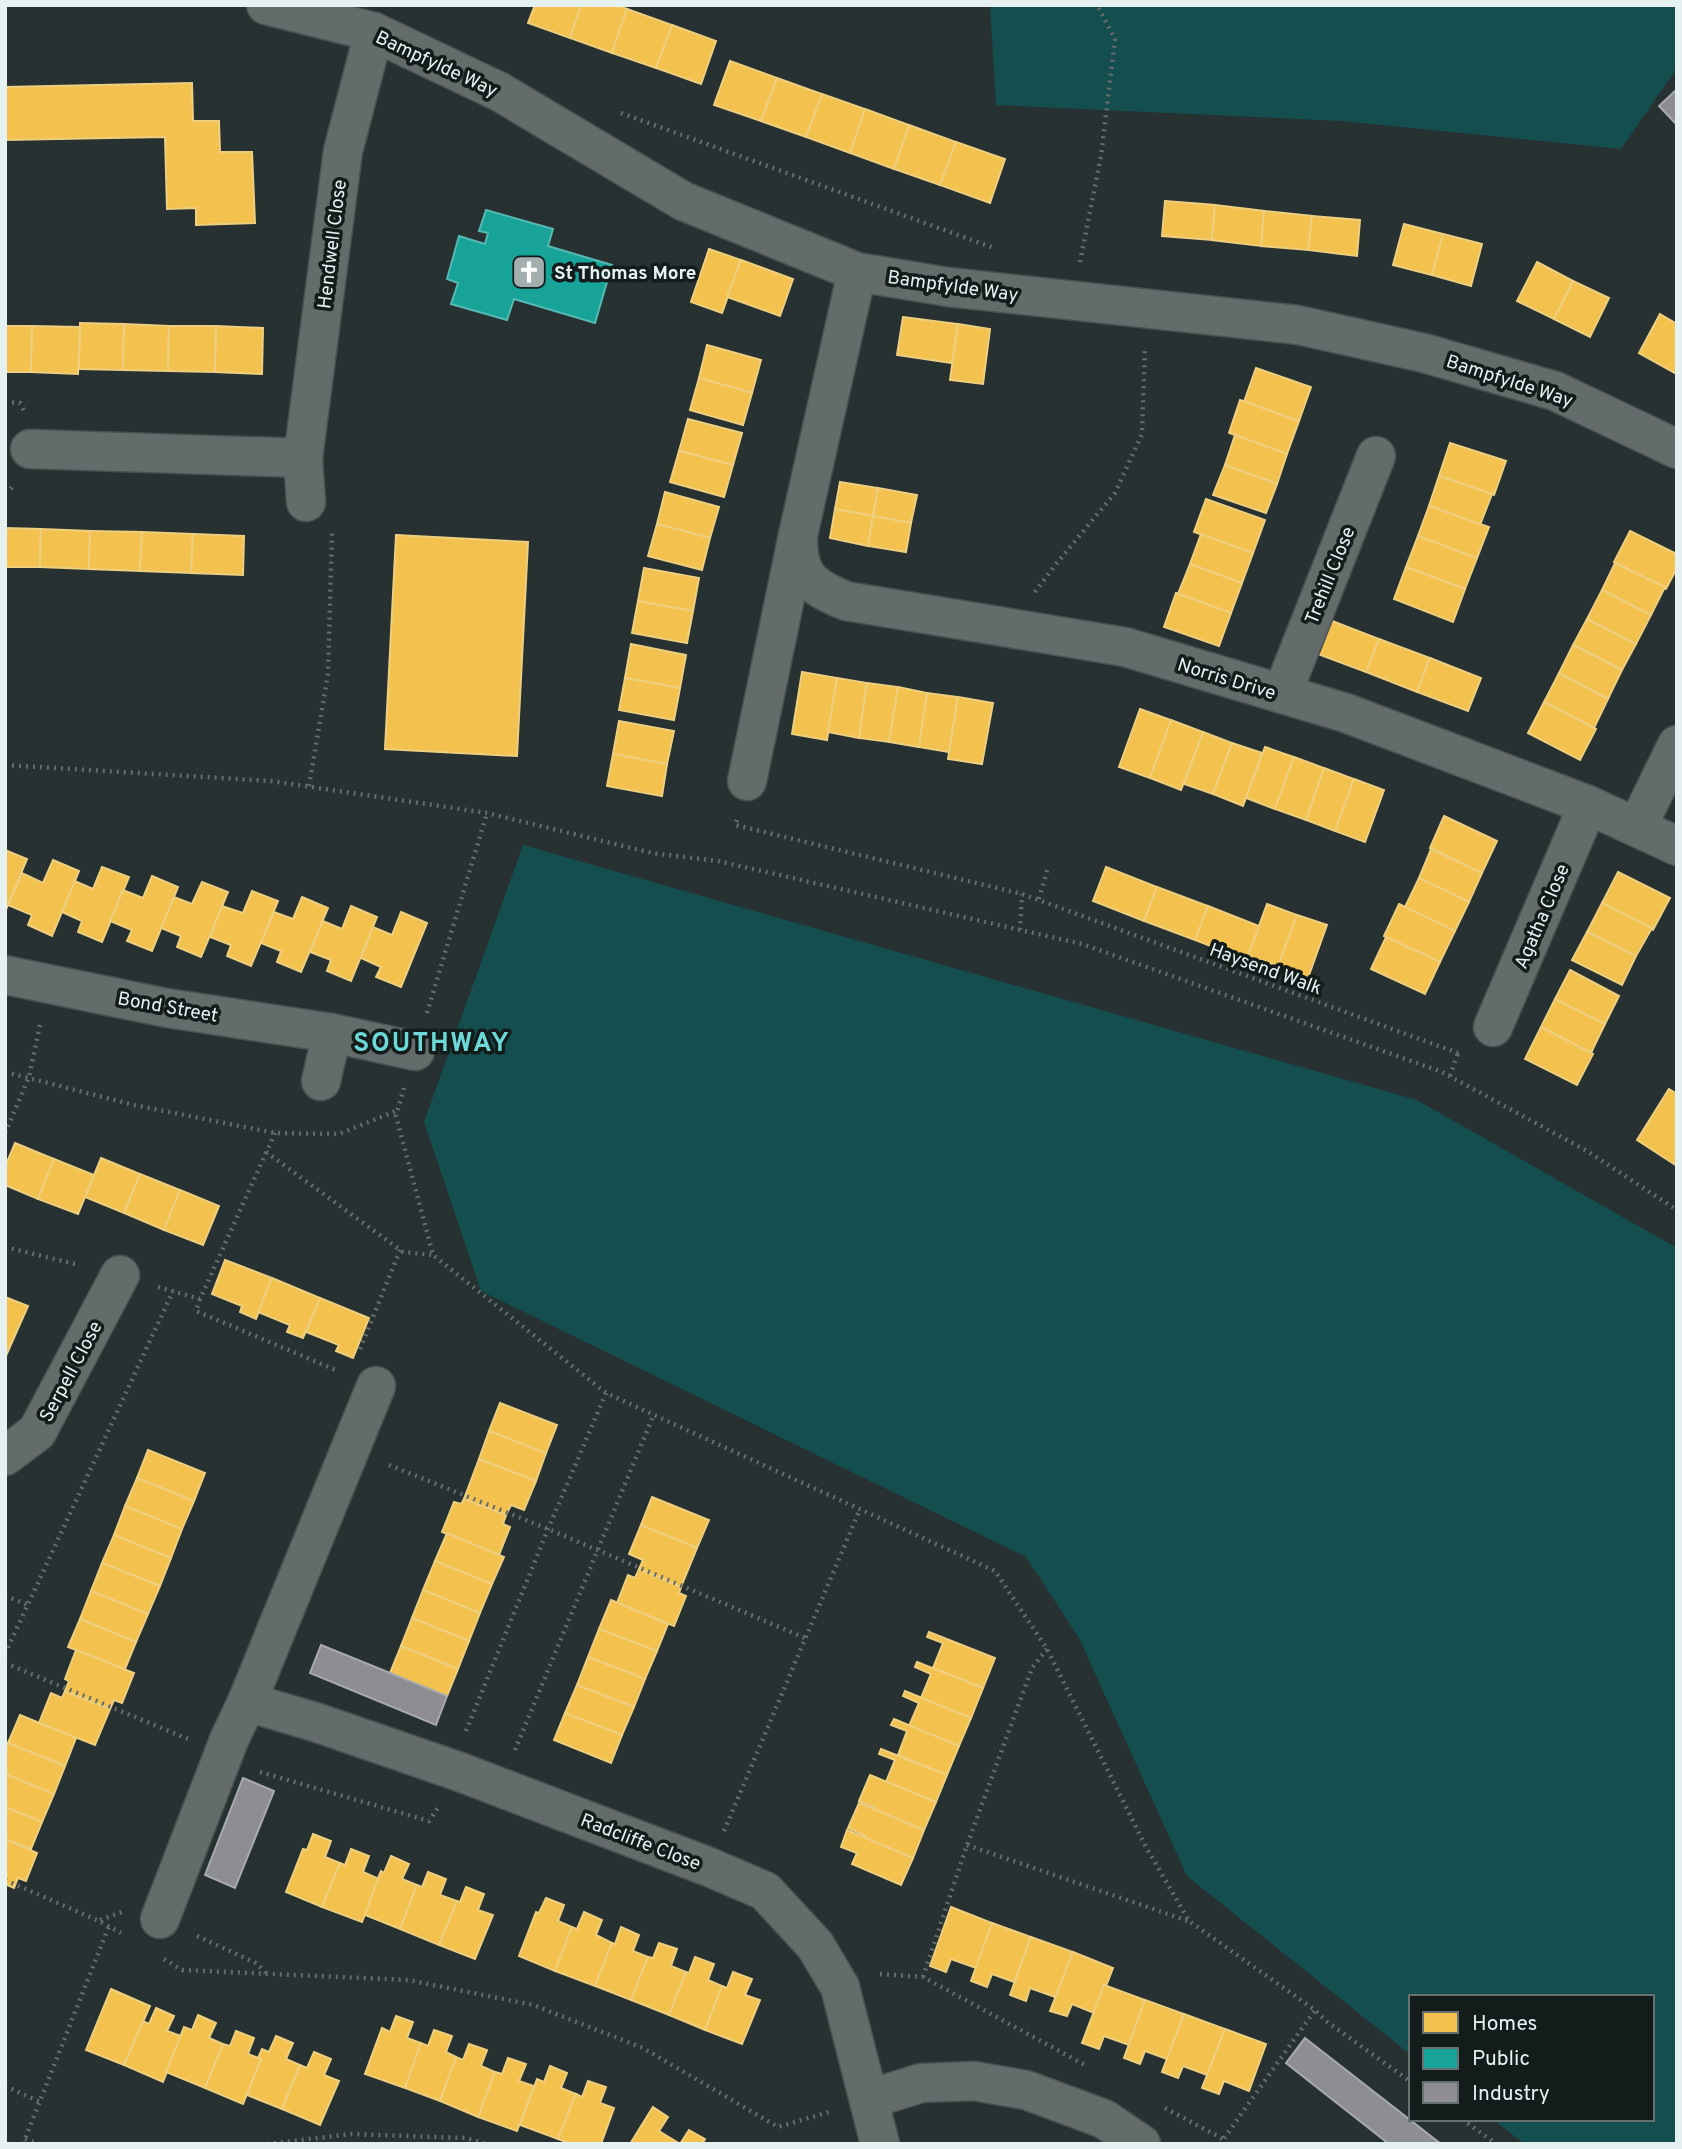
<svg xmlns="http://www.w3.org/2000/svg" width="1682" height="2149" font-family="Overpass,sans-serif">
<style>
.green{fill:#144e4f}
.homes{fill:#f2c14e;stroke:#eecf7f;stroke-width:2}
.public{fill:#17a398;stroke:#55bab3;stroke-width:2}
.industry{fill:#8d8d92;stroke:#a8abae;stroke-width:2}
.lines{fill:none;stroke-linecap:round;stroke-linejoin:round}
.minor-casing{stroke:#485050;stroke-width:41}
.path{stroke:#656c6c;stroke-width:4.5;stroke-dasharray:2 5;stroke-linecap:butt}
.minor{stroke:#636c6b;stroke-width:38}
.labels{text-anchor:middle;stroke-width:7;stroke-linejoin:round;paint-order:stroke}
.street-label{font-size:19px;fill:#e6f1f1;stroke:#131b1b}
.poi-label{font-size:19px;font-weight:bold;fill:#e6f1f1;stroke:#131b1b;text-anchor:start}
.district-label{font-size:26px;font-weight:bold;letter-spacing:2px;fill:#6cd9d8;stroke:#131b1b}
</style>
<rect width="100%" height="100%" fill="#273131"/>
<g class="green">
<polygon points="990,5 1677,5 1677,68 1621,149 1341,121 996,105"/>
<polygon points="523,845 1417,1100 1677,1248 1677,2144 1525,2144 1492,2119 1652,2119 1652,1997 1411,1997 1411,2055 1187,1876 1079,1638 1026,1557 481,1291 424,1122"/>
</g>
<g class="homes">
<polygon points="535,5 581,5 570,38 528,23"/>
<polygon points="581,5 615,5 627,9 612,53 570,38"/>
<polygon points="627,9 672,25 656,68 612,53"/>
<polygon points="672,25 716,41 701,84 656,68"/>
<polygon points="730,61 777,78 761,121 714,105"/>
<polygon points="777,78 822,94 806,137 761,121"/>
<polygon points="192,83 193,121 219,121 220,152 252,152 255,223 196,225 196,208 167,209 165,137 5,140 5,87"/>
<polygon points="822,94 865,109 850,153 806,137"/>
<polygon points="865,109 909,125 894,169 850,153"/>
<polygon points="909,125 956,142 940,185 894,169"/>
<polygon points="956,142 1005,159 990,203 940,185"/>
<polygon points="1165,201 1215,205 1212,240 1162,236"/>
<polygon points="1215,205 1264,211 1261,246 1212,240"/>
<polygon points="1264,211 1312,216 1308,250 1261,246"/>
<polygon points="1312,216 1360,220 1357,256 1308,250"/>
<polygon points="1404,224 1443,234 1432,275 1393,265"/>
<polygon points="1443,234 1482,244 1471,286 1432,275"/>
<polygon points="709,249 741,260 722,313 691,302"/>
<polygon points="741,260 793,279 780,316 727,297"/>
<polygon points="1537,262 1573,281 1554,319 1517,301"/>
<polygon points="1573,281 1609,298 1590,337 1554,319"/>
<polygon points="1660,314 1677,324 1677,369 1675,373 1639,353"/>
<polygon points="903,317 958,324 952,363 897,355"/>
<polygon points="80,323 124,324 123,370 79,369"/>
<polygon points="124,324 169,326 168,371 123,370"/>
<polygon points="958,324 990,329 983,384 950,380"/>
<polygon points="5,326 32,326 31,372 5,372"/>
<polygon points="32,326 80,327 78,374 31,372"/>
<polygon points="169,326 216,326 215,372 168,371"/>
<polygon points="216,326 263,328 262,374 215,372"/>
<polygon points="707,345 761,360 752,393 699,378"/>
<polygon points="1256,368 1311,387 1299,421 1244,402"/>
<polygon points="699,378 752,393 743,425 690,410"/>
<polygon points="1240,400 1299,421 1287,454 1229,433"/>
<polygon points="688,419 742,433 733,465 679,451"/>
<polygon points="1235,435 1287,454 1277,484 1225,465"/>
<polygon points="1450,443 1506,461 1494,495 1439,476"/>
<polygon points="679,451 733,465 724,497 670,482"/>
<polygon points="1225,465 1277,484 1266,513 1213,495"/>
<polygon points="1439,476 1492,494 1480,525 1429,506"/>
<polygon points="840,482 878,488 873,516 835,509"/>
<polygon points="878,488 917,495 911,523 873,516"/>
<polygon points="665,492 719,507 710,538 657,524"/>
<polygon points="1206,499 1265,520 1253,553 1194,532"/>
<polygon points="1429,506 1489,527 1477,558 1418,536"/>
<polygon points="835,509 873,516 868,546 830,538"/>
<polygon points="873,516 911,523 906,552 868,546"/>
<polygon points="657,524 710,538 702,570 648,556"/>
<polygon points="5,528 41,529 40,567 5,567"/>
<polygon points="41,529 90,531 89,569 40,567"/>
<polygon points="90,531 142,532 140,571 89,569"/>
<polygon points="1630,531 1677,554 1677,568 1666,589 1614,562"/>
<polygon points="142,532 193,534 191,573 140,571"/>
<polygon points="193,534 244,536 243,575 191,573"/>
<polygon points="1201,534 1253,553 1242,583 1190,564"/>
<polygon points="396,535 528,542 517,756 385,749"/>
<polygon points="1418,536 1477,558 1465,589 1406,567"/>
<polygon points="1615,563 1665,587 1651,615 1602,590"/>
<polygon points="1190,564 1242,583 1231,613 1178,594"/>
<polygon points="1406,567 1465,589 1453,622 1394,599"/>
<polygon points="644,568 699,578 693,611 638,601"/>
<polygon points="1602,590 1651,615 1636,644 1587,619"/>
<polygon points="1176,593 1231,613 1219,646 1164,627"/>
<polygon points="638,601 693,611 687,643 632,633"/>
<polygon points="1327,619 1379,639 1366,672 1315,653"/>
<polygon points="1587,619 1636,644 1622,670 1573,645"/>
<polygon points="1379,639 1430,658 1417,692 1366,672"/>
<polygon points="631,644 686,655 680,688 625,678"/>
<polygon points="1573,645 1622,670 1608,699 1559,673"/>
<polygon points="1430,658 1481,678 1468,711 1417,692"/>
<polygon points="802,672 837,678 827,740 792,734"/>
<polygon points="1559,673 1608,699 1594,728 1544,702"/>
<polygon points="625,678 680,688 674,720 619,710"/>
<polygon points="837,678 867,683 859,738 828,732"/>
<polygon points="867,683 898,687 889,742 859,738"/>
<polygon points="898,687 927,693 919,747 889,742"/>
<polygon points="927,693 958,697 949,752 919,747"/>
<polygon points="958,697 993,703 982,764 948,759"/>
<polygon points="1544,702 1596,729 1580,760 1528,733"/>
<polygon points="1140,709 1171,720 1150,778 1119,767"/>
<polygon points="1171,720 1203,732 1181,790 1150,778"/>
<polygon points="619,721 674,731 667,764 613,754"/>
<polygon points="1203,732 1232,743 1213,794 1184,784"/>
<polygon points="1232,743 1262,753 1243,806 1213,794"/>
<polygon points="1265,747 1294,757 1275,809 1246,798"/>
<polygon points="613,754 667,764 662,796 607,786"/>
<polygon points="1294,757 1324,768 1306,820 1275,809"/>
<polygon points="1324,768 1354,779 1335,831 1306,820"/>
<polygon points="1354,779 1384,790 1365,842 1335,831"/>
<polygon points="1444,816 1497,841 1482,873 1430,848"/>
<polygon points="1431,849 1482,873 1469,902 1419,878"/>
<polygon points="5,850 27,859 5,912"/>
<polygon points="53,860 79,871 52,936 28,925 32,915 8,905 22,873 43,883"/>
<polygon points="102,867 129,877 102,942 78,932 82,921 62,912 75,881 93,889"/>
<polygon points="1106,867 1157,887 1144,921 1093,901"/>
<polygon points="1618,872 1670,898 1653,930 1602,903"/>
<polygon points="152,876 178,887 152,951 127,941 132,930 110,921 123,890 143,898"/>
<polygon points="1419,878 1469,902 1455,931 1405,907"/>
<polygon points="202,882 228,892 201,957 177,947 181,936 161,928 174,897 192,904"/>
<polygon points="1157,887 1208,906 1195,940 1144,921"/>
<polygon points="252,891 278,901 251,966 227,956 231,945 210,937 222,906 243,913"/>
<polygon points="302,897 328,908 301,972 277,962 281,951 261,943 274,912 293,919"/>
<polygon points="1602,903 1652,928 1636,956 1587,932"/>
<polygon points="1267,904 1297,915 1278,966 1248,956"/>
<polygon points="1399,904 1455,931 1440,962 1384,936"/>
<polygon points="351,906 377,917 351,981 327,971 331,960 310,952 323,921 342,929"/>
<polygon points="1208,906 1259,926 1246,960 1195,940"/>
<polygon points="401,912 427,923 401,987 376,977 381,967 361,958 373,927 392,935"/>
<polygon points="1297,915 1327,925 1308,978 1278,966"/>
<polygon points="1587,932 1636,956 1622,985 1572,960"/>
<polygon points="1386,937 1440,962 1425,994 1371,969"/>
<polygon points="1570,970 1619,996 1605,1024 1555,999"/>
<polygon points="1555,999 1605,1024 1591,1053 1541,1027"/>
<polygon points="1541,1027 1593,1054 1577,1085 1525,1059"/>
<polygon points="1669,1089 1677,1094 1677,1166 1637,1140"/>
<polygon points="15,1143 54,1159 38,1199 5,1185 5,1167"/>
<polygon points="101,1158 140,1174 124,1213 85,1197"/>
<polygon points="54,1159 94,1175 78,1214 38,1199"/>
<polygon points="140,1174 180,1190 164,1230 124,1213"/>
<polygon points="180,1190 219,1206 203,1245 164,1230"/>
<polygon points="225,1260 272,1278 256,1319 240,1312 242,1306 212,1294"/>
<polygon points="272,1278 320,1298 303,1338 287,1332 290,1325 258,1312"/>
<polygon points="5,1297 28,1306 5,1358"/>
<polygon points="320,1298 369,1318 353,1358 336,1351 339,1345 306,1332"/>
<polygon points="500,1403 557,1425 546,1453 489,1431"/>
<polygon points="489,1431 546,1453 536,1481 479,1459"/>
<polygon points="148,1450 205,1473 194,1501 137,1478"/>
<polygon points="479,1459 536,1481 524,1510 511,1505 506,1515 464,1499"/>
<polygon points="137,1478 194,1501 182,1529 125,1506"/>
<polygon points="652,1497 709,1520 697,1548 641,1525"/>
<polygon points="464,1499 506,1515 503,1524 510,1527 499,1555 442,1532 454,1502 461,1504"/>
<polygon points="125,1506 182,1529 171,1558 114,1535"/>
<polygon points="641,1525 697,1548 681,1587 639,1569 643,1560 629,1554"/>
<polygon points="447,1533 504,1557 492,1584 435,1561"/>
<polygon points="114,1535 171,1558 160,1586 102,1563"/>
<polygon points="435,1561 492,1584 480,1613 423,1590"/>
<polygon points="102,1563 160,1586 148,1614 91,1591"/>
<polygon points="639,1569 681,1587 679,1593 686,1596 674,1626 617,1603 628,1575 635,1578"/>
<polygon points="423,1590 480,1613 469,1641 412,1618"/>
<polygon points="91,1591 148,1614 136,1642 80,1619"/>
<polygon points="611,1600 668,1624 657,1651 599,1629"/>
<polygon points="412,1618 469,1641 458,1669 401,1646"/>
<polygon points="80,1619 136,1642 125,1669 68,1647"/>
<polygon points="599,1629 657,1651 645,1679 588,1657"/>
<polygon points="929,1632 995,1658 983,1688 933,1668 943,1643 927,1637"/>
<polygon points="401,1646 458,1669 447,1696 390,1673"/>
<polygon points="76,1650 134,1673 122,1703 114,1700 110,1709 65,1691 69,1681 65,1679"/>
<polygon points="588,1657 645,1679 634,1707 577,1685"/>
<polygon points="917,1662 983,1688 971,1718 921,1698 931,1674 915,1667"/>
<polygon points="577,1685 634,1707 622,1735 565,1713"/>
<polygon points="65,1691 110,1709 95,1745 39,1723 51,1693 62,1698"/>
<polygon points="905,1691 971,1718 959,1746 909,1726 919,1703 903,1696"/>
<polygon points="565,1713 622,1735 611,1763 554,1740"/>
<polygon points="20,1715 76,1738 65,1766 8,1743"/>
<polygon points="894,1719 959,1746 947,1775 898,1755 907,1731 891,1725"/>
<polygon points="8,1743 65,1766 54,1794 5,1774 5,1751"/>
<polygon points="881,1749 947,1775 936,1802 886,1782 895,1760 879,1754"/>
<polygon points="5,1774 54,1794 42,1822 5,1807"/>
<polygon points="870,1775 936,1802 924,1830 875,1810 876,1808 859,1801"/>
<polygon points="859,1803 924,1830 913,1858 863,1837 864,1835 848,1828"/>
<polygon points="5,1807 42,1822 31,1849 5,1839"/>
<polygon points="847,1830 913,1858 901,1885 852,1864 857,1853 841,1847"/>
<polygon points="313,1834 331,1841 325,1857 340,1863 322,1907 286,1892 303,1849 307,1850"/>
<polygon points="5,1839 37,1853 26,1881 18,1878 14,1888 5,1884"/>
<polygon points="351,1849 369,1856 363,1872 379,1879 362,1922 322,1907 340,1863 345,1865"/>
<polygon points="391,1856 409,1864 402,1879 417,1885 400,1929 365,1915 378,1878 381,1871 384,1873"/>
<polygon points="428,1872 446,1879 440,1895 457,1901 439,1945 400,1929 417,1885 422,1887"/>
<polygon points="466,1887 484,1894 478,1910 493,1915 475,1959 439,1945 457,1901 460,1902"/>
<polygon points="546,1898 564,1905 558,1921 572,1927 555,1971 519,1956 536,1912 539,1913"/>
<polygon points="951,1907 992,1923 976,1968 951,1959 946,1972 930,1966"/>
<polygon points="584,1912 602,1920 596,1935 612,1943 595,1986 555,1971 572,1927 577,1929"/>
<polygon points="992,1923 1031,1937 1014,1982 992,1974 987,1987 971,1981"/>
<polygon points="621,1927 639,1935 633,1951 648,1957 631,2000 595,1986 612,1943 615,1944"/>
<polygon points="1031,1937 1073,1952 1055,1997 1030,1988 1026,2001 1010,1995"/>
<polygon points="659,1943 677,1949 671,1966 686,1972 669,2015 631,2000 648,1957 653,1958"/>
<polygon points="1073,1952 1113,1968 1106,1986 1104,1985 1094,2013 1072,2004 1067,2016 1050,2011"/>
<polygon points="695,1957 714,1964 708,1980 722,1986 705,2030 669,2015 686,1972 689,1973"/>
<polygon points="733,1972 752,1979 745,1995 760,2000 742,2044 705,2030 722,1986 727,1988"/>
<polygon points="1104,1985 1145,2000 1129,2045 1104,2036 1099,2049 1082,2043"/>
<polygon points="111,1989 150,2006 124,2065 86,2050"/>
<polygon points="1145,2000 1184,2014 1167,2059 1145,2051 1140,2064 1124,2058"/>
<polygon points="156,2008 174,2016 167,2031 181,2036 163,2082 124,2065 143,2021 149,2024"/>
<polygon points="1184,2014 1225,2029 1207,2075 1183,2066 1178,2078 1162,2072"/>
<polygon points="198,2015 216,2023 209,2038 223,2044 205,2088 166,2072 184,2027 192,2030"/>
<polygon points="396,2016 413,2022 407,2038 421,2043 405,2088 365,2074 382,2028 390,2032"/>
<polygon points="1225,2029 1266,2044 1249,2091 1224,2081 1219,2094 1202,2088"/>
<polygon points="434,2030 452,2036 446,2052 456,2057 440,2101 405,2088 421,2043 428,2046"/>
<polygon points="236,2031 254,2038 248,2054 261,2059 243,2104 205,2088 223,2044 230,2046"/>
<polygon points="276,2036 293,2043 286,2059 300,2065 282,2109 247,2095 261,2059 258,2058 262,2049 269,2052"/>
<polygon points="469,2044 487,2050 481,2066 495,2072 478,2117 440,2101 456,2057 463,2060"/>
<polygon points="314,2052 331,2059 324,2075 339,2081 320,2125 282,2109 300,2065 307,2068"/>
<polygon points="508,2058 526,2064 519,2081 534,2086 517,2131 478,2117 495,2072 502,2074"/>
<polygon points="550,2066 567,2073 561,2088 576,2094 558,2139 520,2125 537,2079 544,2082"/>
<polygon points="588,2081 606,2087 600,2103 614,2108 601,2144 571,2144 558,2139 576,2094 582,2097"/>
<polygon points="653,2107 668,2117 659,2131 680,2144 630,2144"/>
<polygon points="689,2130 705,2139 702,2144 680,2144"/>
</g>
<polygon class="public" points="486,210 553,229 548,246 612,265 595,323 514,299 507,320 451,304 458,283 447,279 459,236 485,244 488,233 479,231"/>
<g class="industry">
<polygon points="1677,89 1677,125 1659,106"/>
<polygon points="321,1645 447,1696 436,1725 310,1673"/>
<polygon points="243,1778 274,1791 235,1888 205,1875"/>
<polygon points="1305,2038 1441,2144 1389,2144 1286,2063"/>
</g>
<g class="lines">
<g class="minor-casing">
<g id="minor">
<polyline points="266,5 374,32 500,92 683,201 857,272 948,287 1298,325 1424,353 1555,391 1677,449"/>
<polyline points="30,449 303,458"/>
<polyline points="306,502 303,458 343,151 374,32"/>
<path d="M 798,535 C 797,575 809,586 846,601 L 1125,647 L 1346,713 L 1588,805 L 1677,846"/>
<polyline points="1282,694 1376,456"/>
<polyline points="747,781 798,535 857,272"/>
<polyline points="1637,827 1677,745"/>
<polyline points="5,975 167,1008 332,1033 415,1051"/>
<polyline points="1493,1027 1588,805"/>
<polyline points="321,1081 332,1033"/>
<polyline points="5,1456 37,1432 120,1275"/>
<polyline points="247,1702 315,1722 460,1772 709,1867 765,1891 815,1945 840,1987 880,2144"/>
<polyline points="160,1919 229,1740 247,1702 376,1386"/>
<polyline points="870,2099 921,2083 974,2081 1026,2090 1104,2119 1141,2144"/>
</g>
</g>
<g class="path">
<polyline points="621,113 994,248"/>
<polyline points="1080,262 1101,156 1115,39 1097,5"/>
<polyline points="5,402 20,403 24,411"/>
<polyline points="5,492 8,492 15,484"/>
<polyline points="1035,592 1056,564 1115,493 1142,434 1145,348"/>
<polyline points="5,765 271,781 487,813 652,853 718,861 1082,944 1442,1072 1587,1151 1677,1210"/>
<polyline points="309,786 328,674 332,533"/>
<polyline points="737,820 735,825 1022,894 1458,1053 1462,1050"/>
<polyline points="1039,899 1048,867"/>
<polyline points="1020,930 1022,894"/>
<polyline points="427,1013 487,813"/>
<polyline points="5,1072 134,1105 275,1133 339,1134 396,1111"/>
<polyline points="1450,1076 1458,1053"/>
<polyline points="404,1088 396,1116 433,1255 606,1393 995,1571 1047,1649 1146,1847 1189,1921 1315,2010 1326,2021 1411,2082"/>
<polyline points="5,1133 29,1077 40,1025"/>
<polyline points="266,1152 403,1252 433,1255"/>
<polyline points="5,1247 79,1265"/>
<polyline points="158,1287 200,1299 275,1133"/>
<polyline points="200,1299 196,1311 338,1371"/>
<polyline points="360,1349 400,1250"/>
<polyline points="389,1465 548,1529 805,1638"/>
<polyline points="5,1596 29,1605"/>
<polyline points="5,1654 173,1291"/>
<polyline points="5,1663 188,1739"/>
<polyline points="466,1731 548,1529 606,1393"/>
<polyline points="515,1750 654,1414"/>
<polyline points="260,1772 429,1821 439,1806"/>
<polyline points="724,1831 860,1509"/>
<polyline points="967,1845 1188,1921"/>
<polyline points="5,1880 99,1921 121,1933"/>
<polyline points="100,1920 122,1912"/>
<polyline points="197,1936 256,1963 266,1973"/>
<polyline points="164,1959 182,1970 408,1980 533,2005 643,2048 778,2127 829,2112"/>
<polyline points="880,1974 923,1977 1087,2066"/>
<polyline points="923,1977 967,1845 1032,1668 1047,1649"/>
<polyline points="5,2086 40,2102"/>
<polyline points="1165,2108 1223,2139"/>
<polyline points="1462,2119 1496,2144"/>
<polyline points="25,2139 39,2144"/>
<polyline points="23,2144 109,1926"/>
<polyline points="267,2144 352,2134 466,2138 486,2144"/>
<polyline points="1220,2144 1315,2010"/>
</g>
<use href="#minor" class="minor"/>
</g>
<defs>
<g id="church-square" transform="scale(1.75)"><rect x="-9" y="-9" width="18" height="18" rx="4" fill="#a3aeae" stroke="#131b1b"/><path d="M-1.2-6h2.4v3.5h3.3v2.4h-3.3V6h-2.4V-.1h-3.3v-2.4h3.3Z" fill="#fff"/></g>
</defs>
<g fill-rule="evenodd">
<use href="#church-square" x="529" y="272"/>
</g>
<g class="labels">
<g class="street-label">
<text transform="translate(437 63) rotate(25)" y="7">Bampfylde Way</text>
<text transform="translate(331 244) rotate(-83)" y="7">Hendwell Close</text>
<text transform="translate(953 285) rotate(8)" y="7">Bampfylde Way</text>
<text transform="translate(1510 380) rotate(18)" y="7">Bampfylde Way</text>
<text transform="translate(1329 575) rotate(-68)" y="7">Trehill Close</text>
<text transform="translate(1227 678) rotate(17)" y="7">Norris Drive</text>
<text transform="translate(1541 916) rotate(-67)" y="7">Agatha Close</text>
<text transform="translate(1266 968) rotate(20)" y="7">Haysend Walk</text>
<text transform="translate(168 1006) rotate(10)" y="7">Bond Street</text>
<text transform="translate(70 1371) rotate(-62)" y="7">Serpell Close</text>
<text transform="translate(641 1841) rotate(21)" y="7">Radcliffe Close</text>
</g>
<g class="poi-label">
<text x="554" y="279">St Thomas More</text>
</g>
<g class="district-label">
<text x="432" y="1051">SOUTHWAY</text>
</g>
</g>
<rect width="1682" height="2149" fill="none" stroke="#e6f1f1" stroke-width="14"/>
<rect x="1409" y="1995" width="245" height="126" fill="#131b1b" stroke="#677171" stroke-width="2"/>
<rect x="1423" y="2012" width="35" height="21" fill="#f2c14e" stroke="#677171" stroke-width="2"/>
<text x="1472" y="2030" font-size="21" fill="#e6f1f1">Homes</text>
<rect x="1423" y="2048" width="35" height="21" fill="#17a398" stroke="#677171" stroke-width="2"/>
<text x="1472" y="2065" font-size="21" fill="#e6f1f1">Public</text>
<rect x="1423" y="2082" width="35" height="21" fill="#8d8d92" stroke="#677171" stroke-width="2"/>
<text x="1472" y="2100" font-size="21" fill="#e6f1f1">Industry</text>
</svg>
